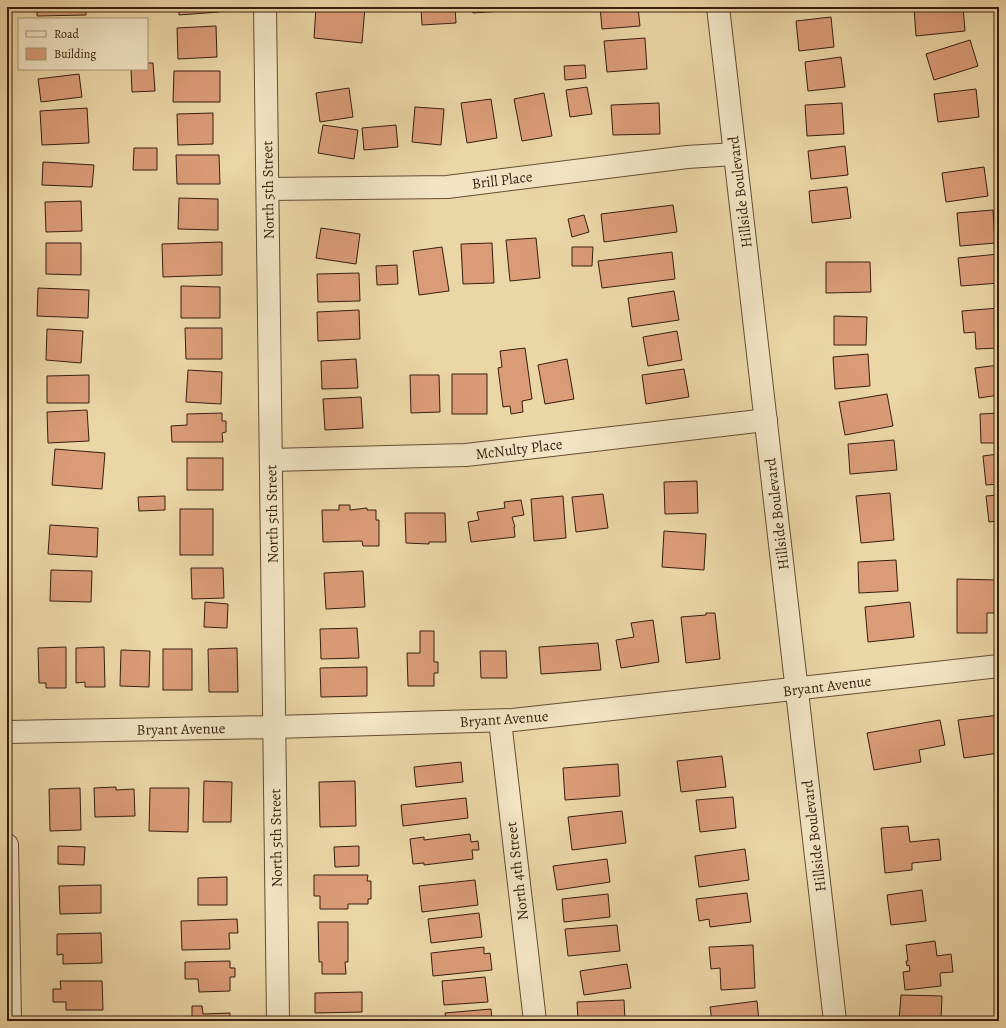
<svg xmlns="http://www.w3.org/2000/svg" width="1006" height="1028" font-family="Alegreya,serif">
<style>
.building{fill:#da9c77;stroke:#391e10}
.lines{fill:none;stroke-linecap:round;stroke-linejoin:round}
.minor-casing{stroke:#664c35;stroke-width:24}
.minor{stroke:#f2e4c4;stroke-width:22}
.labels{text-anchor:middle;stroke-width:4;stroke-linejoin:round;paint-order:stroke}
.street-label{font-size:15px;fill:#391e10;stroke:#f2e4c4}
</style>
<rect width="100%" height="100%" fill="#ebd6a5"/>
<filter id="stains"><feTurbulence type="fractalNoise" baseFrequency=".005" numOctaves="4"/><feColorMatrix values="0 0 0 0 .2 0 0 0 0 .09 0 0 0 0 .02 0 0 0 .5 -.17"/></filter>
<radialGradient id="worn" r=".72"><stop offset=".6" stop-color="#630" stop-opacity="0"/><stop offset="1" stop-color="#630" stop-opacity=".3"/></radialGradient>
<g class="building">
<polygon points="37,7 86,7 86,15 37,16"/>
<polygon points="179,7 218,7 219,12 179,15"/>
<polygon points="316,7 365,7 362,43 314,38"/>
<polygon points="421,7 455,7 456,23 422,25"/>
<polygon points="472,7 502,7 502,11 473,13"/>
<polygon points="600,7 638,7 640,26 602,29"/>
<polygon points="780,7 820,7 820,8"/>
<polygon points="914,7 963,7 965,31 916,36"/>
<polygon points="831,17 834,47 799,51 796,21"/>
<polygon points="216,26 217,57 178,59 177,28"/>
<polygon points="645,38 647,69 607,72 604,41"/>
<polygon points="970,40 978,66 934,80 926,54"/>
<polygon points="841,57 845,87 808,91 805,62"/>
<polygon points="147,63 153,63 155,91 132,92 131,69 147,69"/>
<polygon points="585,65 586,78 565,80 564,66"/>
<polygon points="174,71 220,71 220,102 173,102"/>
<polygon points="79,74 82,97 41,102 38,79"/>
<polygon points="587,87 592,114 570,117 566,90"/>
<polygon points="349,88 353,117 320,122 316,93"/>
<polygon points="976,89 979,117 938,122 934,94"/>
<polygon points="544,93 552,136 522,141 514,99"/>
<polygon points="491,99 497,138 467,143 461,103"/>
<polygon points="659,103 660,134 613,135 611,105"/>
<polygon points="842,103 844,134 807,136 805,105"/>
<polygon points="415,107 444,109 441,145 412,142"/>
<polygon points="87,108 89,143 42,145 40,111"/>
<polygon points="213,113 213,144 178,145 177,114"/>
<polygon points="323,125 358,130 354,159 318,153"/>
<polygon points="396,125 398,147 364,150 362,128"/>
<polygon points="845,146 848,175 811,179 808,151"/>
<polygon points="134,148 157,148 157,170 133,170"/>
<polygon points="176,155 219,155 220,184 177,184"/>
<polygon points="43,162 94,165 92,187 42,185"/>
<polygon points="984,167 988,196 946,202 942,173"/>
<polygon points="847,187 851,218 812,223 809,191"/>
<polygon points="179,198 218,199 218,230 178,229"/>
<polygon points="81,201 82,231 46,232 45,202"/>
<polygon points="673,205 677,232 604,242 601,214"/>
<polygon points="993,210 995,243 960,246 957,213"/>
<polygon points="584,215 589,232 572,237 568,219"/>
<polygon points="321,228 360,234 356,264 316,258"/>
<polygon points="536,238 540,278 510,281 506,240"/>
<polygon points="222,242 222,275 163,277 162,244"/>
<polygon points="46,243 81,243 81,275 46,274"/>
<polygon points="492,243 494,283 463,284 461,244"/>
<polygon points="442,247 449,291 419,295 413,251"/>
<polygon points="572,247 593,247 592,266 572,266"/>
<polygon points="672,252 675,279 602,288 598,261"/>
<polygon points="999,254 999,283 961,286 958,258"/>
<polygon points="826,262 870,262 871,292 826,293"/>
<polygon points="397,265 398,284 377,285 376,266"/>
<polygon points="359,273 360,301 318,302 317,274"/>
<polygon points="181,286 220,287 220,318 181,318"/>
<polygon points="38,288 89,290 88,318 37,316"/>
<polygon points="674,291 679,320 632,327 628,298"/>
<polygon points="999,308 999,348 976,349 975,332 964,333 962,311"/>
<polygon points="359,310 360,339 318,341 317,312"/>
<polygon points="834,316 867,317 866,345 834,345"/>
<polygon points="185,328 222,328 222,359 186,359"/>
<polygon points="47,329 83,331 81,363 46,360"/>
<polygon points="677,331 682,360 648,366 643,337"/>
<polygon points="525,348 532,399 522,401 523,412 511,414 510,406 503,407 498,368 502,367 500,351"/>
<polygon points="868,354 870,386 835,389 833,357"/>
<polygon points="356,359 358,388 322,389 321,361"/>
<polygon points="567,359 574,399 545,404 538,365"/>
<polygon points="999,365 999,395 979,398 975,368"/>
<polygon points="684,369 689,397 646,404 642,375"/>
<polygon points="188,370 222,372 221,404 186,402"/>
<rect x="452" y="374" width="35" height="40"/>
<polygon points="89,375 89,403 47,403 47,376"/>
<polygon points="410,375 439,375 440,412 411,413"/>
<polygon points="887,394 893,426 845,435 839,402"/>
<polygon points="361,397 363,428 325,430 323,399"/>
<polygon points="87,410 89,441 48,443 47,412"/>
<polygon points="222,413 222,421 226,421 226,432 222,433 223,442 172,442 171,426 187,425 187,414"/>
<polygon points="999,413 999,443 981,443 980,414"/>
<polygon points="894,440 897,470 850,474 848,444"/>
<polygon points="55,449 105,453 102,489 52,485"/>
<polygon points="999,454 999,484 986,485 983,456"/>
<rect x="187" y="458" width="36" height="32"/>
<polygon points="697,481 698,513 665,514 664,482"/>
<polygon points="890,493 894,540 861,543 856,496"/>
<polygon points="603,494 608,528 576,532 572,497"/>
<polygon points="999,495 999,521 989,522 986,496"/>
<polygon points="165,496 165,510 139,511 138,497"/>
<polygon points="563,496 566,538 534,541 531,499"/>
<polygon points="521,500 524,515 512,517 515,527 514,527 515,537 471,542 468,522 479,520 477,512 505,508 504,502"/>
<polygon points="339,505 350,505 350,510 367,508 367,510 376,510 376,520 379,520 379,546 363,546 362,541 323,542 322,510 339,510"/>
<rect x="180" y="509" width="33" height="46"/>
<polygon points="405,513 445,513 446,542 429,542 429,544 406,543"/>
<polygon points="50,525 98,528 97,557 48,554"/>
<polygon points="664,531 706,534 704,570 662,567"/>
<polygon points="896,560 898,591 859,593 858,562"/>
<polygon points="191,568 223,568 224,598 192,599"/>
<polygon points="51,570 92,571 91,602 50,601"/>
<polygon points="363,571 365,607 326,609 324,573"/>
<polygon points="957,579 996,580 995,613 987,613 987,633 957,633"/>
<polygon points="205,602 228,604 227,628 204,627"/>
<polygon points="910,602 914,637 868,642 865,607"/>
<polygon points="706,613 715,613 720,659 686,663 681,617 706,615"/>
<polygon points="653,620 659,662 621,668 616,640 634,637 631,623"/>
<polygon points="357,628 359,658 321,659 320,629"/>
<polygon points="420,631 434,631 434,662 438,662 438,673 434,673 434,686 408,686 407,653 420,653"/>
<polygon points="598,643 601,670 541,674 539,647"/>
<polygon points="66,647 66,688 46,688 46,683 39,683 38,648"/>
<polygon points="104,647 105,687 85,687 85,682 76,683 76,648"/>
<polygon points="237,648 238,692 209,692 208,649"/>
<rect x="163" y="649" width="29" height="41"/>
<polygon points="121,650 150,651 149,687 120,686"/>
<polygon points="480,651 506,651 507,678 481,678"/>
<polygon points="367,667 367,696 321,697 320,668"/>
<polygon points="999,715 999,753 964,758 958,720"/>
<polygon points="940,720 945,745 919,750 921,762 874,770 867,733"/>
<polygon points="722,756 726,787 681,792 677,761"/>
<polygon points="461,762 463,782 416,787 414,767"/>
<polygon points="618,764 620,796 565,800 563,768"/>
<polygon points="204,781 232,782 231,822 203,822"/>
<polygon points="355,781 356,826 320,827 319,782"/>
<polygon points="116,787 116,790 134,789 135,816 95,817 94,788"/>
<polygon points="80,788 81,830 50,831 49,789"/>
<polygon points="150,788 189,788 188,832 149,831"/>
<polygon points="733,797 736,828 700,832 696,800"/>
<polygon points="466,798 468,818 403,826 401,805"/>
<polygon points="622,811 626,843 572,850 568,817"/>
<polygon points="908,826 910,842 939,839 941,860 912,863 912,870 885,873 881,828"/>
<polygon points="470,834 471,842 478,841 479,850 472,850 473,859 424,865 424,863 413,864 410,839 424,837 424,840"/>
<polygon points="58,846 85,847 84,865 58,864"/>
<polygon points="359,846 359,866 335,867 334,847"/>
<polygon points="745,849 749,880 699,887 695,856"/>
<polygon points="607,859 610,882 557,890 553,866"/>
<polygon points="314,875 368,875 367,881 371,881 371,899 368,899 368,904 348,904 348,909 320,909 320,896 314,896"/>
<polygon points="227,877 227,905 198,905 198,878"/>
<polygon points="475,880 478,905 422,912 419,886"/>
<polygon points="101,885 101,913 60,914 59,886"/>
<polygon points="922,890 926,921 891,925 887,895"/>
<polygon points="747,893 751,922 710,927 709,919 699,921 696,899"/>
<polygon points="608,894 610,917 564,922 562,899"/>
<polygon points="479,913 482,937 431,943 428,919"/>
<polygon points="237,919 238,933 229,933 230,949 182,950 181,921"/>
<polygon points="318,922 348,922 348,962 345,962 346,974 322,974 322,962 319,962"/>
<polygon points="617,925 620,951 568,956 565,929"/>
<polygon points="101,933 102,963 63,964 63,954 57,955 57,934"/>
<polygon points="935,941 937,956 951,954 953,972 940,973 941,986 905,990 903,972 910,971 909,965 907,966 906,961 908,961 906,945"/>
<polygon points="753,945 755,988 721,990 720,968 711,969 709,947"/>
<polygon points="484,947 484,954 490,953 492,970 433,976 431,953"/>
<polygon points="230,961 230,968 235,968 235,977 230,977 230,991 199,992 198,979 185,979 185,962"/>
<polygon points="627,964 631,988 584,995 580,971"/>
<polygon points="485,977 488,1002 444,1005 442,981"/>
<polygon points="60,981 102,981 103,1010 66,1010 66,1002 53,1002 53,989 61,989"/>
<polygon points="362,992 362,1012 315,1013 315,993"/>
<polygon points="901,995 942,996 941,1021 899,1021"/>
<polygon points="624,1000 625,1021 578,1021 577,1002"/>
<polygon points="757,1001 759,1021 712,1021 710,1007"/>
<polygon points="192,1006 202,1006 203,1014 230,1013 230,1021 192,1021"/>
<polygon points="491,1009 492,1021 446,1021 445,1013"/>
</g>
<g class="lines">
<g class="minor-casing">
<g id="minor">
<polyline points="265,7 278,1021"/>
<polyline points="718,7 835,1021"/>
<polyline points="268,189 447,187 687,157 735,154"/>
<polyline points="271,460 466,455 766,420"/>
<polyline points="500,721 535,1021"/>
<polyline points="7,732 275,727 513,720 999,666"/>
<polyline points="7,845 10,1021"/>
</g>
</g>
<use href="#minor" class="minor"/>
</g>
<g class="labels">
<g class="street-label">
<text transform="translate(502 180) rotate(-7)" y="5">Brill Place</text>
<text transform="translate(268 190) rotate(-91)" y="5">North 5th Street</text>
<text transform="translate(740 192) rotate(-97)" y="5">Hillside Boulevard</text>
<text transform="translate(519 449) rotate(-7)" y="5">McNulty Place</text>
<text transform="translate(272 514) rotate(-91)" y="5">North 5th Street</text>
<text transform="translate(777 514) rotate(-97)" y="5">Hillside Boulevard</text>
<text transform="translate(827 686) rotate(-7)" y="5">Bryant Avenue</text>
<text transform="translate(504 719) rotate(-4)" y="5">Bryant Avenue</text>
<text transform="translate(181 729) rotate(-1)" y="5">Bryant Avenue</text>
<text transform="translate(814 836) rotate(-97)" y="5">Hillside Boulevard</text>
<text transform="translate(276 838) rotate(-91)" y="5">North 5th Street</text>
<text transform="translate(517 871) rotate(-97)" y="5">North 4th Street</text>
</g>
</g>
<rect width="1006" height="1028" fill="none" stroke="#ebd6a5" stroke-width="24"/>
<rect x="8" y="8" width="990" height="1012" fill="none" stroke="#391e10" stroke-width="2"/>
<rect x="12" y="12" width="982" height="1004" fill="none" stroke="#391e10"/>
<rect x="18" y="18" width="130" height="52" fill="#f2e4c4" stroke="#a8957c"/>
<rect x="26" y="31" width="20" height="6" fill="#f2e4c4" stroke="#a8957c"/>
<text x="54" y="38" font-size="12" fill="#391e10">Road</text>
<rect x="26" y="48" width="20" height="12" fill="#da9c77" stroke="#a8957c"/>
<text x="54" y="58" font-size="12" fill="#391e10">Building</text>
<rect width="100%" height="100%" filter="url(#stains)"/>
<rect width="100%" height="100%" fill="url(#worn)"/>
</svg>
